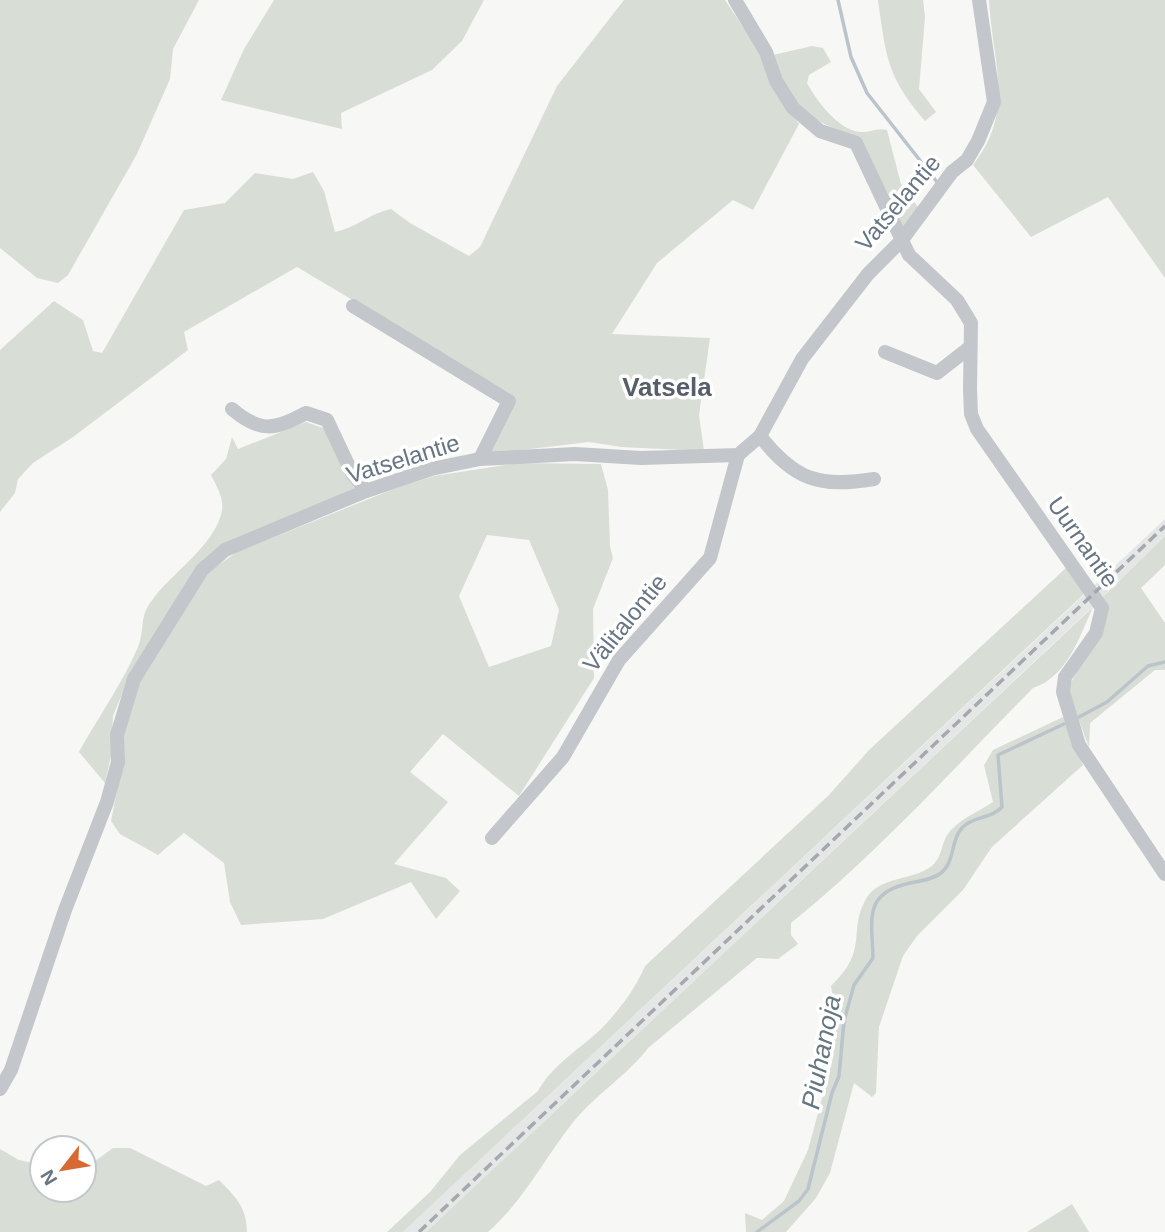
<svg xmlns="http://www.w3.org/2000/svg" width="1165" height="1232" font-family="Helvetica,sans-serif">
<style>
.built{fill:#e5e6e6}
.green{fill:#d8ded6;fill-rule:evenodd}
.lines{fill:none;stroke-linecap:round;stroke-linejoin:round}
.stream{stroke:#bbc4ca;stroke-width:3.5}
.minor{stroke:#c3c6ca;stroke-width:14}
.rail{stroke:#a4a9af;stroke-width:3.5;stroke-dasharray:10 5;stroke-linecap:butt}
.labels{text-anchor:middle;stroke-width:7;stroke-linejoin:round;paint-order:stroke}
.street-label{font-size:24px;fill:#687584;stroke:#fff}
.neighbourhood-label{font-size:26px;font-weight:bold;fill:#565f69;stroke:#fff}
.water-label{font-size:26px;font-style:italic;fill:#64767f;stroke:#fff}
</style>
<rect width="100%" height="100%" fill="#f7f7f5"/>
<polygon class="built" points="1165,519 1165,536 1103,597 426,1232 403,1232"/>
<g class="green">
<polygon points="0,0 199,0 173,49 170,79 137,154 68,275 58,283 37,278 0,248"/>
<polygon points="274,0 484,0 462,41 432,70 341,113 342,129 221,100 244,49"/>
<path d="M 624,0 L 725,0 L 762,55 L 772,84 L 799,124 L 753,210 L 733,200 L 657,263 L 612,334 L 710,338 L 699,415 L 704,451 L 621,447 L 589,442 L 489,454 L 514,396 L 297,267 L 184,332 L 188,350 L 73,437 L 33,463 L 18,479 L 15,493 L 0,512 L 0,350 L 54,301 L 83,320 L 93,351 L 102,353 L 184,210 L 225,203 L 255,173 L 293,179 L 313,172 L 324,191 L 335,232 C 356,228 370,213 391,209 L 410,223 L 469,256 L 480,247 L 557,86 Z"/>
<path d="M 878,0 L 923,0 L 925,17 L 919,89 L 936,112 L 925,121 C 887,77 886,57 878,0 Z"/>
<path d="M 989,0 L 1165,0 L 1165,278 L 1108,197 L 1031,237 L 973,165 C 1016,111 992,61 989,0 Z"/>
<path d="M 812,46 L 823,48 L 831,62 L 809,75 L 807,83 C 817,101 838,130 860,132 C 870,133 876,127 887,130 L 901,184 L 918,207 L 903,233 L 861,139 C 811,122 789,107 773,55 Z"/>
<path d="M 306,422 L 323,428 L 356,491 L 229,543 L 125,687 L 113,716 L 111,756 L 105,783 L 79,752 C 96,721 127,676 139,644 C 145,626 139,616 153,599 C 172,572 216,545 222,510 C 224,498 216,485 211,475 L 226,459 L 232,437 L 238,449 Z"/>
<path d="M 518,463 L 601,464 L 608,490 L 610,546 L 613,558 L 593,609 L 594,678 L 519,796 L 443,734 L 410,772 L 448,802 L 394,864 L 446,878 L 460,891 L 436,919 L 411,882 L 323,919 L 241,925 L 230,902 L 224,863 L 184,833 L 158,855 L 120,834 L 111,821 L 120,776 L 123,738 L 134,691 L 208,572 L 237,552 L 396,488 L 434,476 ZM 487,535 L 529,540 L 559,610 L 551,646 L 489,667 L 459,596 Z"/>
<polygon points="1165,536 1165,565 1141,588 1165,623 1165,670 1155,670 1090,723 1089,747 1071,700 1069,687 1081,663 1103,597"/>
<path d="M 1067,567 L 1085,593 L 403,1232 L 387,1232 L 430,1192 L 460,1155 L 538,1091 C 552,1065 580,1049 601,1029 C 620,1009 634,991 645,966 L 829,795 L 869,750 Z"/>
<path d="M 1093,607 C 1079,638 1067,677 1033,688 C 954,768 879,852 791,923 L 791,935 L 798,944 L 778,959 L 757,958 L 648,1048 C 627,1076 593,1096 571,1125 C 543,1161 523,1201 488,1232 L 426,1232 Z"/>
<path d="M 1063,717 L 1083,765 L 992,847 L 963,890 L 917,936 L 903,956 L 879,1027 L 876,1093 L 872,1097 L 854,1083 L 830,1173 L 816,1198 L 786,1232 L 746,1232 L 745,1213 L 762,1220 L 784,1201 L 808,1150 L 833,1058 L 835,1010 L 831,986 C 870,949 847,933 866,899 C 879,876 912,881 932,866 C 941,858 941,847 946,837 C 956,820 977,813 993,802 L 984,765 L 993,750 Z"/>
<path d="M 113,1148 L 130,1148 L 206,1186 L 219,1180 C 236,1197 247,1208 247,1232 L 0,1232 L 0,1149 L 19,1160 L 42,1165 L 42,1190 L 84,1190 L 84,1169 Z"/>
<polygon points="1072,1204 1089,1232 1027,1232"/>
</g>
<g class="lines">
<g class="stream">
<polyline points="838,0 851,57 867,93 937,182"/>
<polyline points="1079,717 1107,702 1148,666 1165,662"/>
<path d="M 757,1232 L 799,1201 L 808,1189 L 832,1093 L 839,1076 L 844,1021 L 854,985 L 873,958 C 872,919 863,893 910,883 C 920,881 932,880 941,873 C 956,861 950,838 964,826 C 975,816 991,819 1002,807 L 998,755 L 1064,724"/>
</g>
<g class="minor">
<polyline points="735,0 766,52 776,81 793,108 820,131 856,143 909,255 957,300 971,323 970,389 971,414 977,429 1102,608 1096,633 1065,677 1063,692 1079,745 1165,874"/>
<polyline points="353,306 509,401 480,459"/>
<polyline points="885,352 937,373 969,348"/>
<path d="M 232,409 C 260,433 275,430 306,413 L 327,420 L 352,473 L 366,491"/>
<path d="M 760,436 C 795,480 819,488 874,479"/>
<polyline points="492,838 563,757 619,660 710,558 738,455"/>
<polyline points="0,1089 11,1070 65,910 107,802 118,762 117,735 134,679 202,570 225,550 366,491 431,469 480,459 575,454 641,458 738,455 760,436 802,359 868,274 901,241 952,172 967,160 978,141 994,102 979,0"/>
</g>
<polyline class="rail" points="419,1232 1165,526"/>
</g>
<g class="labels">
<g class="street-label">
<text transform="translate(898 203) rotate(-50)" y="8">Vatselantie</text>
<text transform="translate(403 459) rotate(-17)" y="8">Vatselantie</text>
<text transform="translate(1083 542) rotate(55)" y="8">Uurnantie</text>
<text transform="translate(625 623) rotate(-51)" y="8">Välitalontie</text>
</g>
<g class="neighbourhood-label">
<text x="667" y="396">Vatsela</text>
</g>
<g class="water-label">
<text transform="translate(821 1052) rotate(-79)" y="9">Piuhanoja</text>
</g>
</g>
<g transform="translate(63 1169) rotate(239)"><circle r="33" fill="#ffffff" stroke="#c3c8ce" stroke-width="2"/>
<path d="M0-5L12 26L0 18L-12 26Z" fill="#d76935"/>
<text y="-10" font-size="19" font-weight="bold" text-anchor="middle" fill="#687584">N</text>
</g>
</svg>
